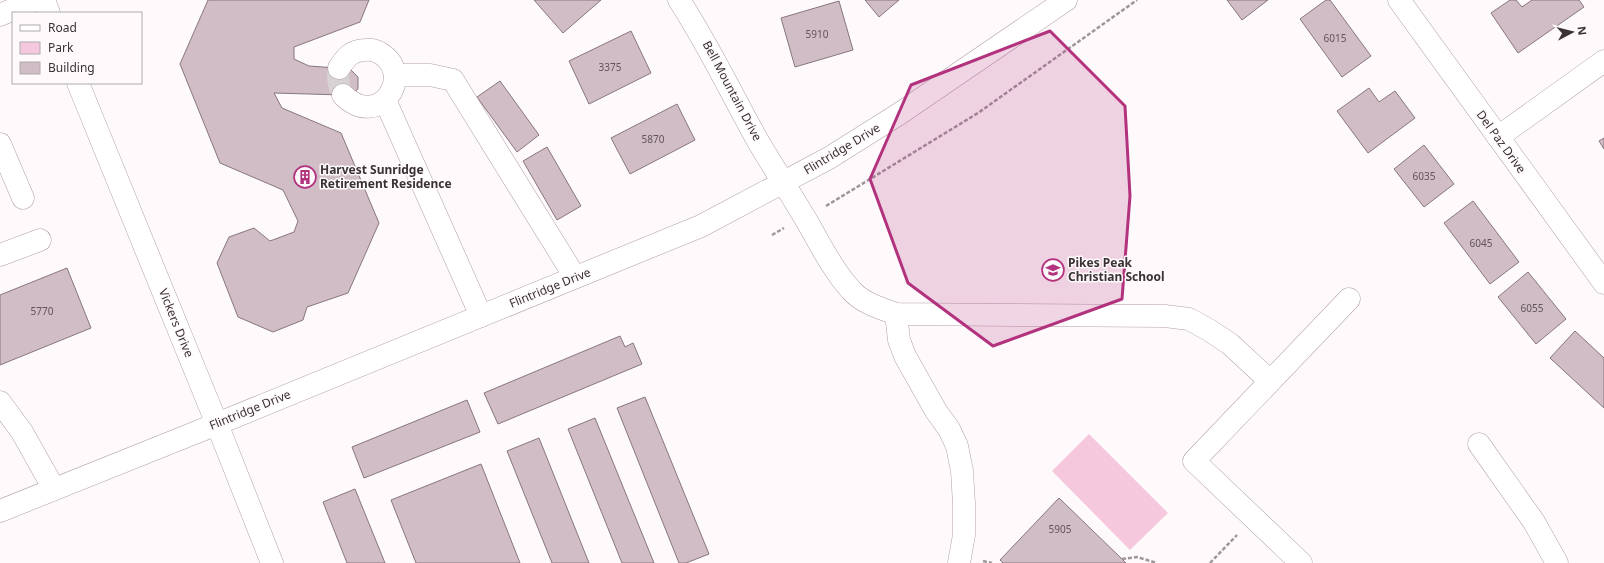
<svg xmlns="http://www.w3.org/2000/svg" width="1604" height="563" font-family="'Noto Sans',sans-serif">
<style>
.green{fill:#f6c8de}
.building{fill:#d1bdc6;stroke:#88757e}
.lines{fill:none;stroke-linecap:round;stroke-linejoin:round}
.minor-tunnel{stroke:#d7d2d4;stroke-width:22;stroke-dasharray:22 11;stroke-linecap:butt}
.minor-casing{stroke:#b39fa8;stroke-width:23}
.major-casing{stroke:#b39fa8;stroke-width:23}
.path{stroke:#9d979a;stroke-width:2.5;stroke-dasharray:4 2;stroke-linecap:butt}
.minor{stroke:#fff;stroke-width:22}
.major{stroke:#fff;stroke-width:22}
.marked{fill:#b2327e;fill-opacity:0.2;stroke:#b2327e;stroke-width:3;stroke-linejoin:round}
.labels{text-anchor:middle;stroke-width:3;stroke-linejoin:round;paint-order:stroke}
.number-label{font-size:10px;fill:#605559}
.street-label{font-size:12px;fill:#3a3235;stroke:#fefafc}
.poi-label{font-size:12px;font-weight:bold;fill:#3a3235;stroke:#fefafc;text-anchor:start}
</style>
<rect width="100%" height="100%" fill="#fefafc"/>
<polygon class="green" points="1089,434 1168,513 1130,550 1052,471"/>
<g class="building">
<polygon points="208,0 369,0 360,22 294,47 294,59 309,66 350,69 358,77 358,89 352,94 343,95 274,93 282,108 341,133 379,223 348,293 307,307 303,320 273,332 238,317 217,263 229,237 254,228 270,241 294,232 298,221 283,190 220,163 180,64"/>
<polygon points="534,0 601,0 563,33"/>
<polygon points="865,0 899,0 879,17"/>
<polygon points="1227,0 1268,0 1242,20"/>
<polygon points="1326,0 1330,0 1371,56 1342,77 1300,19"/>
<polygon points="1510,0 1516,0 1522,7 1532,0 1579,0 1584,7 1518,53 1491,13"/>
<polygon points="839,1 853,50 795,67 781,18"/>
<polygon points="631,31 651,73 589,104 569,61"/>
<polygon points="500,81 539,135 517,152 477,97"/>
<polygon points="1369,88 1379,102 1395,91 1415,118 1368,153 1337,111"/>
<polygon points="677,104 695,140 630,174 611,138"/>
<polygon points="1604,138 1604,149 1599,141"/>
<polygon points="1424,145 1454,184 1424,207 1394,169"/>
<polygon points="547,147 581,206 557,220 523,161"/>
<polygon points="1473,201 1519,262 1490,284 1444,223"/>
<polygon points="67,268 91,328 0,365 0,295"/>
<polygon points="1528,272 1566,319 1536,344 1498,297"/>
<polygon points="1575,331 1604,358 1604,408 1550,358"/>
<polygon points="620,336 625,347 633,343 642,364 498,424 484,393"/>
<polygon points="645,397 709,554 686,563 679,563 617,408"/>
<polygon points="467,400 480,432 364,478 352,447"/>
<polygon points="595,418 654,563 622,563 568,429"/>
<polygon points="539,438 589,563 552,563 507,451"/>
<polygon points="481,464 520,563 416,563 391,500"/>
<polygon points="355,489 385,563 347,563 323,502"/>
<polygon points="1059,498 1122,559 1126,563 1003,563 1000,560"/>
</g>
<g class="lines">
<path class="minor-tunnel" d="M 339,68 C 337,78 338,85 343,95"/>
<g class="minor-casing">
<g id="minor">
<path d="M 679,0 C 709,46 732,95 759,143 C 774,168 790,193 805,218 C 819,242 832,269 851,290 C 862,303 880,308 896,314 L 1165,316 L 1189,319 L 1209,330 L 1230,344 L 1270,381"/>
<polyline points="1399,0 1604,283"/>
<polyline points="0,15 35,0"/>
<path d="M 339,68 C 346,57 352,50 366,50 C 372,49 378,51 383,55 C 414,78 378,130 343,95"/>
<polyline points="395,75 430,75 453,80 575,277"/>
<polyline points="385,100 481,316"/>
<polyline points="1498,137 1604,61"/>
<polyline points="0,144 23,198"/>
<polyline points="0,255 40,240"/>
<polyline points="896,314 899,340 905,356 936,411 949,429 957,446 962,471 964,504 964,535 959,563"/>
<polyline points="0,402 22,432 54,489"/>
<polyline points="1479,444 1534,522 1557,563"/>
<polyline points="0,511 217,424 701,226 829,158 899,114 1066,0"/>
<polyline points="1301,563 1194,461 1349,299"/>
</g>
</g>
<g class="major-casing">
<g id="major">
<polyline points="44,0 49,13"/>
<polyline points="78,83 217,424 272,563"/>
</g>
</g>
<g class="path">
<polyline points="826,206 978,113 1137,0"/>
<polyline points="772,235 784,228"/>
<polyline points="1122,559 1137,557 1157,563"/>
<polyline points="983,561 992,563"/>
<polyline points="1210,563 1237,535"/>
</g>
<use href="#minor" class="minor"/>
<use href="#major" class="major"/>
</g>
<path class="marked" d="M 1050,31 L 1125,106 L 1130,196 L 1122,299 L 993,346 L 908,283 L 870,179 L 911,85 Z"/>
<defs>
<g id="building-ring" transform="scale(1.15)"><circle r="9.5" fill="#fefafc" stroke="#b2327e" stroke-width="1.5"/><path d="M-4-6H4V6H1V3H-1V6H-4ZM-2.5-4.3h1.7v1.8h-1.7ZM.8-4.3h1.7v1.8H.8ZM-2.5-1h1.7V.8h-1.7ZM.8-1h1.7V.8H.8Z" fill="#b2327e"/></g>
<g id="school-ring" transform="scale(1.15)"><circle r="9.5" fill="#fefafc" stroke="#b2327e" stroke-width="1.5"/><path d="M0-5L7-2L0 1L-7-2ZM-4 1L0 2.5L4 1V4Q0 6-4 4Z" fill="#b2327e"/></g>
</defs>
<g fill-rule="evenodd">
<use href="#building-ring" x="305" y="177"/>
<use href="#school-ring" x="1053" y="270"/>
</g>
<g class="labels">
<g class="number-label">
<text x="817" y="38">5910</text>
<text x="1335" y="42">6015</text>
<text x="610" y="71">3375</text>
<text x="653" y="143">5870</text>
<text x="1424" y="180">6035</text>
<text x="1481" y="247">6045</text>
<text x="1532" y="312">6055</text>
<text x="42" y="315">5770</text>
<text x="1060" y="533">5905</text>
</g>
<g class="street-label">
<text transform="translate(732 91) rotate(62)" y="4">Bell Mountain Drive</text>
<text transform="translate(1501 142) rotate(54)" y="4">Del Paz Drive</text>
<text transform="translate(842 149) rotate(-31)" y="4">Flintridge Drive</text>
<text transform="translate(550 288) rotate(-22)" y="4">Flintridge Drive</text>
<text transform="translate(176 323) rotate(68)" y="4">Vickers Drive</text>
<text transform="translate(250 410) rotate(-22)" y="4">Flintridge Drive</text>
</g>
<g class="poi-label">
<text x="320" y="174">Harvest Sunridge<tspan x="320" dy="14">Retirement Residence</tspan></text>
<text x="1068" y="267">Pikes Peak<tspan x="1068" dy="14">Christian School</tspan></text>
</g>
</g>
<rect x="12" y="12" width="130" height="72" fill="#fefafc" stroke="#b0aaac"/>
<rect x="20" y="25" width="20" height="6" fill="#ffffff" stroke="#b0aaac"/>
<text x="48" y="32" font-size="12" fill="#3a3235">Road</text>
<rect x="20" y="42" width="20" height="12" fill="#f6c8de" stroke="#b0aaac"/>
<text x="48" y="52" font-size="12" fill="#3a3235">Park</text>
<rect x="20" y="62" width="20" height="12" fill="#d1bdc6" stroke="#b0aaac"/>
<text x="48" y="72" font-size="12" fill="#3a3235">Building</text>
<g transform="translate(1572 32) rotate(83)" stroke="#fefafc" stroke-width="3" paint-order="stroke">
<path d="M0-3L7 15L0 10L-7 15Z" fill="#3a3235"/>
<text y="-6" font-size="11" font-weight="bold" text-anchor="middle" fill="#3a3235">N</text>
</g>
</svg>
